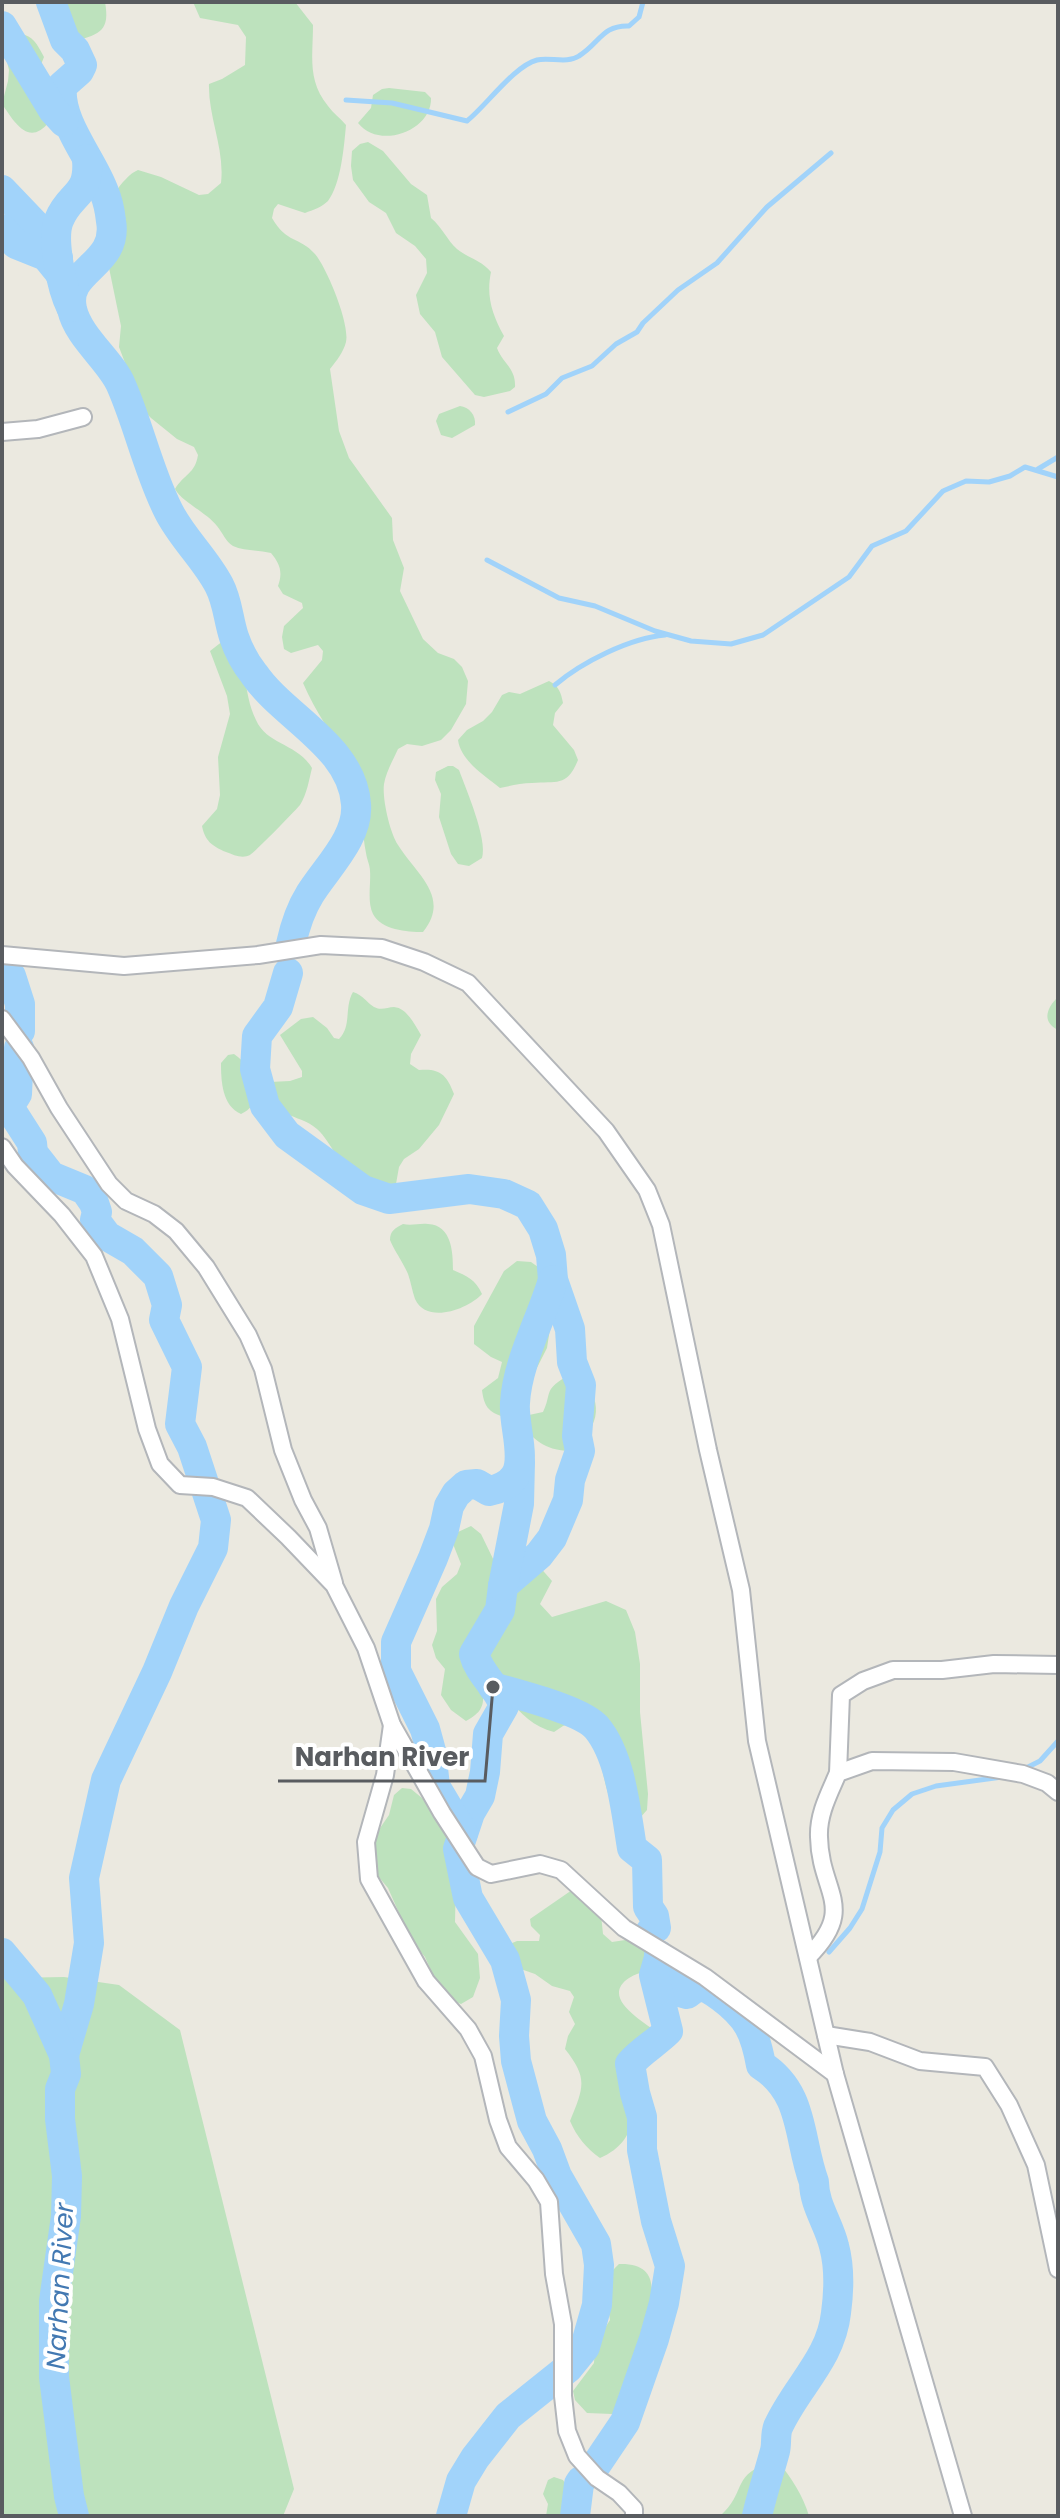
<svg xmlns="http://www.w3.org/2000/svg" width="1060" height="2518" font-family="Poppins,sans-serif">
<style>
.green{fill:#bde2bd}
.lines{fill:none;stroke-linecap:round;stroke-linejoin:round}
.stream{stroke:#a1d3fa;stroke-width:5}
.river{stroke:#a1d3fa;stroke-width:30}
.minor-casing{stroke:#b3b6ba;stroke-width:20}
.minor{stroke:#fff;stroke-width:16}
.labels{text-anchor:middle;stroke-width:8;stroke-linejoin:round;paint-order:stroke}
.water-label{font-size:26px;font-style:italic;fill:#4379b2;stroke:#fff}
.leader{fill:none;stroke:#595c60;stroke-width:3}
.callout-dot{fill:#595c60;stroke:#fff;stroke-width:3}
.callout-label{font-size:26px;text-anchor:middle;font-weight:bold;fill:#595c60;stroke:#fff;stroke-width:8;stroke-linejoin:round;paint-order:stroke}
</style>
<rect width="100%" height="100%" fill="#ebe9e0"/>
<g class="green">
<path d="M 56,2 L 105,2 C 110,30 101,34 75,41 C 61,34 59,16 56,2 Z"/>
<path d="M 193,2 L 295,2 L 313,25 C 313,56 307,80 328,106 C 333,113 340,118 346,125 C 344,147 341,184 328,201 C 322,207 313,210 305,213 L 278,204 L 274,209 L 272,218 C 287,244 299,236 315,254 C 327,268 350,324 346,342 C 343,353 337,360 330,369 L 339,431 L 349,458 L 392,518 L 393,540 L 404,568 L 400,591 L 423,639 L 438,653 L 454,659 L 462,667 L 468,681 L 466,704 L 451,730 L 441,740 L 422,746 L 407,744 L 398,749 C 393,760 386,772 384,784 C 382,799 390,833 398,845 C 417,875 451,897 423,932 C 407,932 381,930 373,914 C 367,902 371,884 370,871 C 370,865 367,860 366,853 C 362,833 363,814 358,792 C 347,751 319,721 303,683 L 322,660 L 323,651 L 318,645 L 291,653 L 284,649 L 282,637 L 284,626 L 303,608 L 302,603 L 283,594 L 278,586 C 283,572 280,564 271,553 C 259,550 244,551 233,546 C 225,541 223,533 217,526 C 206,512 182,502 175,489 C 184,474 195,474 198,455 L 194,447 L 177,439 L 151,418 L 143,410 L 119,347 L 121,326 L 108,263 C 112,254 116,247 116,238 C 118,213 104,203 123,182 C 128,177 131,173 138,170 L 161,177 L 199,195 L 208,194 L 221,183 C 225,149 208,117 209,84 L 222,79 L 245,65 L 246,37 L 238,25 L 200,18 Z"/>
<path d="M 25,35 C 35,38 39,48 44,57 L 36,77 L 38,94 L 49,122 C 29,147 15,123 2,104 L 8,81 L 9,70 L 4,50 L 19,37 Z"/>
<path d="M 389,88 L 425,92 L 431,98 C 432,131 379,150 358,123 L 371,108 L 373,95 L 382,89 Z"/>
<path d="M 368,142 L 383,151 L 411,184 L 427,195 L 431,218 C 442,227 447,240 457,249 C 468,258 481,260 491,272 C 486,296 492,314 504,336 L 497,348 C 503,364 516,368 515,387 L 510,391 L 484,397 L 475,395 L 442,357 L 435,332 L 420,314 L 416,295 L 427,273 L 426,259 L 415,246 L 396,233 L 386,213 L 369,202 L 353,180 L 351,166 L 352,151 L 360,144 Z"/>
<path d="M 460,406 C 469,407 476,415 475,425 L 452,438 L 441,435 L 436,421 L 439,414 Z"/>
<path d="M 228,637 C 250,667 242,691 256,720 C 267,745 297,743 312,768 C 309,780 307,794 300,805 C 296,810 254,853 250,855 C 242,859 234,855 226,852 C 212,846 205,841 202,826 L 217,809 L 220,795 L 218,757 L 230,714 L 227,696 L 210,651 Z"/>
<path d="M 549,681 C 559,686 561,693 563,703 L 555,713 L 553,725 L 574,750 L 578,760 C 567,787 557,781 532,783 C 521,783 510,786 500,788 C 484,775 461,761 458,740 L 467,730 L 483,721 L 492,712 L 502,695 L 509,692 L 520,694 Z"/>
<path d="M 448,766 L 453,766 L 459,770 C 466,789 488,840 482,858 L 469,866 L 458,864 L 451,854 L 439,817 L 441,794 L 435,780 L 436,772 Z"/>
<path d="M 353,992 C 363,995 366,1002 374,1007 C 382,1011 387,1007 394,1007 C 407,1008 415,1025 421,1035 L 411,1054 L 410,1064 L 419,1070 C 440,1068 447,1075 454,1094 L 439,1125 L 419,1149 L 404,1159 L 399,1167 L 396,1184 C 373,1189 350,1172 336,1154 C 330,1146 325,1136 317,1129 C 299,1113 269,1118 266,1087 L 270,1082 L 290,1081 L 302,1077 L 302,1071 L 280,1035 L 301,1019 L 313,1017 L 327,1028 L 334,1038 L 339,1039 C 352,1026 344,1007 353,992 Z"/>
<path d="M 1058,997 L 1058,1030 C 1041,1022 1047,1007 1058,997 Z"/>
<path d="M 234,1054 C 254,1067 269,1101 241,1114 C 222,1106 221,1081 221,1063 L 228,1055 Z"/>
<path d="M 403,1224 C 412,1226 419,1223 428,1224 C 452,1225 453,1253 453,1270 C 467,1276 476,1280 482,1294 C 468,1309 427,1325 415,1299 C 412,1291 411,1282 408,1274 C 403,1262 395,1252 390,1240 C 390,1231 395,1228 403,1224 Z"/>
<path d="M 517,1261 L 531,1262 L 545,1272 L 545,1289 L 551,1322 L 547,1348 L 517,1407 L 504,1417 C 488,1412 484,1406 482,1390 L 498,1378 L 502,1362 L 491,1357 L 474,1344 L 474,1326 L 504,1271 Z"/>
<path d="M 566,1377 L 582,1377 C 606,1408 597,1427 571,1451 C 549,1451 535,1442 522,1425 L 529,1415 L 543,1412 C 552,1394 543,1390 566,1377 Z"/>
<path d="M 471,1526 L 481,1534 L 497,1567 L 514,1576 L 519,1576 L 538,1565 L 552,1581 L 540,1604 L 552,1617 L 606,1601 L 626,1610 L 635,1632 L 640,1664 L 640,1712 L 648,1794 L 647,1810 L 639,1819 L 629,1823 C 604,1810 606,1770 595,1747 C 591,1737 582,1729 574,1722 L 563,1726 L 554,1732 C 525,1725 510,1700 492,1679 L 483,1681 C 483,1701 487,1710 466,1721 L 451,1710 L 441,1695 L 445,1669 L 436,1658 L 432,1645 L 437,1631 L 436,1599 L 442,1587 L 457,1574 L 461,1564 L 453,1544 L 458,1532 Z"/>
<polygon points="402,1788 411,1789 422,1798 451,1836 456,1876 455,1922 478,1954 480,1978 473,1997 461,2004 446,1998 437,1984 425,1957 411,1940 388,1888 372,1869 372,1851 378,1831 389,1815 394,1795"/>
<path d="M 572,1890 L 601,1915 L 603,1934 L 612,1942 L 632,1939 L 650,1948 L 656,1961 C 644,1976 642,1970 629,1978 C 596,2000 654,2027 666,2039 L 667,2048 L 661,2055 L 642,2054 L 622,2061 C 619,2080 624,2080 630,2097 C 638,2125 626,2147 600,2158 C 586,2148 577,2137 570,2121 C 584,2087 588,2078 565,2049 L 568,2036 L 575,2024 L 569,2012 L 574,1997 L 570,1991 L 552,1986 L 535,1974 L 515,1967 L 505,1954 L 505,1946 L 517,1941 L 539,1941 L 540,1935 L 531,1926 L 530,1919 Z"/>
<polygon points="2,1969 11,1978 64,1977 119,1985 180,2030 294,2489 283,2516 2,2516"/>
<path d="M 619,2264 C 661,2263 652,2293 649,2323 C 648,2335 652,2350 645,2361 C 640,2370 629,2375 624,2385 L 635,2402 L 634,2409 L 623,2417 L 612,2414 L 587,2413 L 575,2400 L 573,2391 L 594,2363 L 595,2344 L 610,2320 C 607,2296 598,2283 619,2264 Z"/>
<path d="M 778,2461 C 791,2478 803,2495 809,2516 L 720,2516 C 749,2490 729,2472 778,2461 Z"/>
<polygon points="554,2477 563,2480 574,2497 576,2516 546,2516 548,2504 543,2494 548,2480"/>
</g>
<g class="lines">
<g class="stream">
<path d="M 346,100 L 392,103 L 467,121 C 486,106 514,66 537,60 C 550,57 567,64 579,56 C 600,43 602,25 629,26 L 639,17 L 643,2"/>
<polyline points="508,412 546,394 562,378 592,366 616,344 637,332 643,323 678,290 717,263 767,207 831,153"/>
<polyline points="1038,469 1058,457"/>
<polyline points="487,560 559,598 595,606 655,631 691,641 731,644 763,635 849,577 872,546 906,531 943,491 966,481 989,482 1010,476 1025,467 1058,477"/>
<path d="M 555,685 C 582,662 630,638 665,635"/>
<polyline points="1022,1770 1040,1761 1058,1741"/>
<polyline points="829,1952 850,1928 862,1909 880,1852 882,1828 893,1810 912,1794 936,1786 1002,1777"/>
</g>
<g class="river">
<path d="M 51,2 L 65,40 L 75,50 L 82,65 L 79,71 L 62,86 C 58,122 93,160 104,192 C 108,201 110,212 111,221 C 119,266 63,269 72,309 C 78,337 111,361 121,385 C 139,426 148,470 168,510 C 181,537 205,558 219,585 C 228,602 228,619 234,637 C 238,649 246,664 254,674 C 283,717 352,746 356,804 C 359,837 327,867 310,894 C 300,910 295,926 291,944"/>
<polyline points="2,26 53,110 64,122"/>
<polyline points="2,190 46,236 58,258"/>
<polyline points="2,229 16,244 46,256 59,272"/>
<path d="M 71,307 C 62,289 51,239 59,220 C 70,192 90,197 87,159"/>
<path d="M 288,973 L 278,1007 L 257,1036 L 255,1069 L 265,1106 L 287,1135 L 363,1190 L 389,1199 L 469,1189 L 504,1194 L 528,1205 L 543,1229 L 551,1255 L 553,1280 L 570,1329 L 572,1362 L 581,1385 L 577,1436 L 580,1451 L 570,1480 L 568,1500 L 552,1538 L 539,1555 L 503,1586 L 500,1610 L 474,1654 C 479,1674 498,1687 504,1706 L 488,1734 L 485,1772 L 480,1796 L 470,1813 L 458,1849 L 468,1898 L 505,1960 L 516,2000 L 514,2036 L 516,2061 L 532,2121 L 547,2149 L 557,2176 L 596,2244 L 599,2265 L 597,2305 L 585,2347 L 568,2368 L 508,2416 L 475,2458 L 461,2481 L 451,2516"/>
<polyline points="11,976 20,1004 20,1031"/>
<polyline points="19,1048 17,1094 9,1107 32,1143 33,1153 51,1176 85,1190 94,1203 97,1212 95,1220 107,1236 133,1251 158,1276 167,1305 164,1320 187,1367 180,1424 192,1447 216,1520 213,1548 184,1606 157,1672 106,1780 84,1878 89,1943 79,2004 64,2055"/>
<polyline points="503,1586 519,1504 520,1462"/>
<path d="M 493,1687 C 516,1694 583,1710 597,1728 C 621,1757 626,1812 632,1848 L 647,1860 L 648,1907 L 654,1916 L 656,1928 L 651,1931 L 650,1935"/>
<path d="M 463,1833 L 435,1786 L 431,1751 L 425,1729 L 396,1671 L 396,1642 L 433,1558 L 444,1529 L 449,1506 L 456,1494 L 466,1485 L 477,1484 L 489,1491 C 499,1489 509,1485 515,1476 C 527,1459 513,1424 515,1403 C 517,1363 541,1320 553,1280"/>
<polyline points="2,1953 37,1995 64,2055 66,2074 60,2089 60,2119 67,2176 66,2216 54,2301 54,2377 69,2496 74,2516"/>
<path d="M 659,1955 L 680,1992 L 687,1994 L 699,1985 C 708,1987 713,1991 721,1997 C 748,2017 755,2032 761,2065 C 805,2093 798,2139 814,2182 C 814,2205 829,2224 834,2246 C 840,2268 839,2291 836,2313 C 831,2359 796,2387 778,2427 C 775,2435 777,2443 775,2451 C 769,2473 762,2494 757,2516"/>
<path d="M 596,2465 L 625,2422 L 654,2339 L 664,2303 L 670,2266 L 656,2221 L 642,2150 L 642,2117 L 635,2093 L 630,2064 C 641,2051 656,2043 668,2031 L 654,1975 L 658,1961"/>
<polyline points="575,2516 579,2484 581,2481"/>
</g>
<g class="minor-casing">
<g id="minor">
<polyline points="2,432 38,429 83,417"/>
<polyline points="2,955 124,966 258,955 321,945 382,948 424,962 468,983 606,1131 647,1190 661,1225 708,1450 741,1590 757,1741 835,2074 963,2516"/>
<polyline points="2,1019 31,1058 59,1108 109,1184 126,1201 154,1214 176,1231 206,1267 248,1335 263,1369 283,1450 303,1500 318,1528 334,1583"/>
<polyline points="2,1147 15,1166 62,1215 94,1256 120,1319 147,1429 160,1464 180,1485 213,1487 247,1498 288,1537 334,1585 366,1648 392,1725 442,1813 477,1867 491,1874 540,1864 561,1870 624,1928 705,1977 835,2074"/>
<polyline points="392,1725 385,1775 366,1842 369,1879 426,1981 468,2029 483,2056 498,2120 508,2147 536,2180 549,2202 554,2274 563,2324 563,2396 567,2431 577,2456 597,2478 619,2493 634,2509 634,2516"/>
<polyline points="838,1773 841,1695 863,1681 893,1670 942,1670 994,1664 1058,1665"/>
<path d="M 808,1957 C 858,1907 820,1893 819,1837 C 818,1814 829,1794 838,1773 L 872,1761 L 954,1762 L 1023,1774 L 1047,1783 L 1058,1792"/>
<polyline points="826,2035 870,2042 920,2061 985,2067 1009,2105 1036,2165 1058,2269"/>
</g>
</g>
<use href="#minor" class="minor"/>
</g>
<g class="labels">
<g class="water-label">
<text transform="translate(60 2286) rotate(-87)" y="9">Narhan River</text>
</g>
</g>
<path class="leader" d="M493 1687L485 1781H278"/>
<circle class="callout-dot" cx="493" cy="1687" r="8"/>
<g class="callout-label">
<text x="382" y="1766">Narhan River</text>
</g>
<rect width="1060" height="2518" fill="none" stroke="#595c60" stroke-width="8"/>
</svg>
